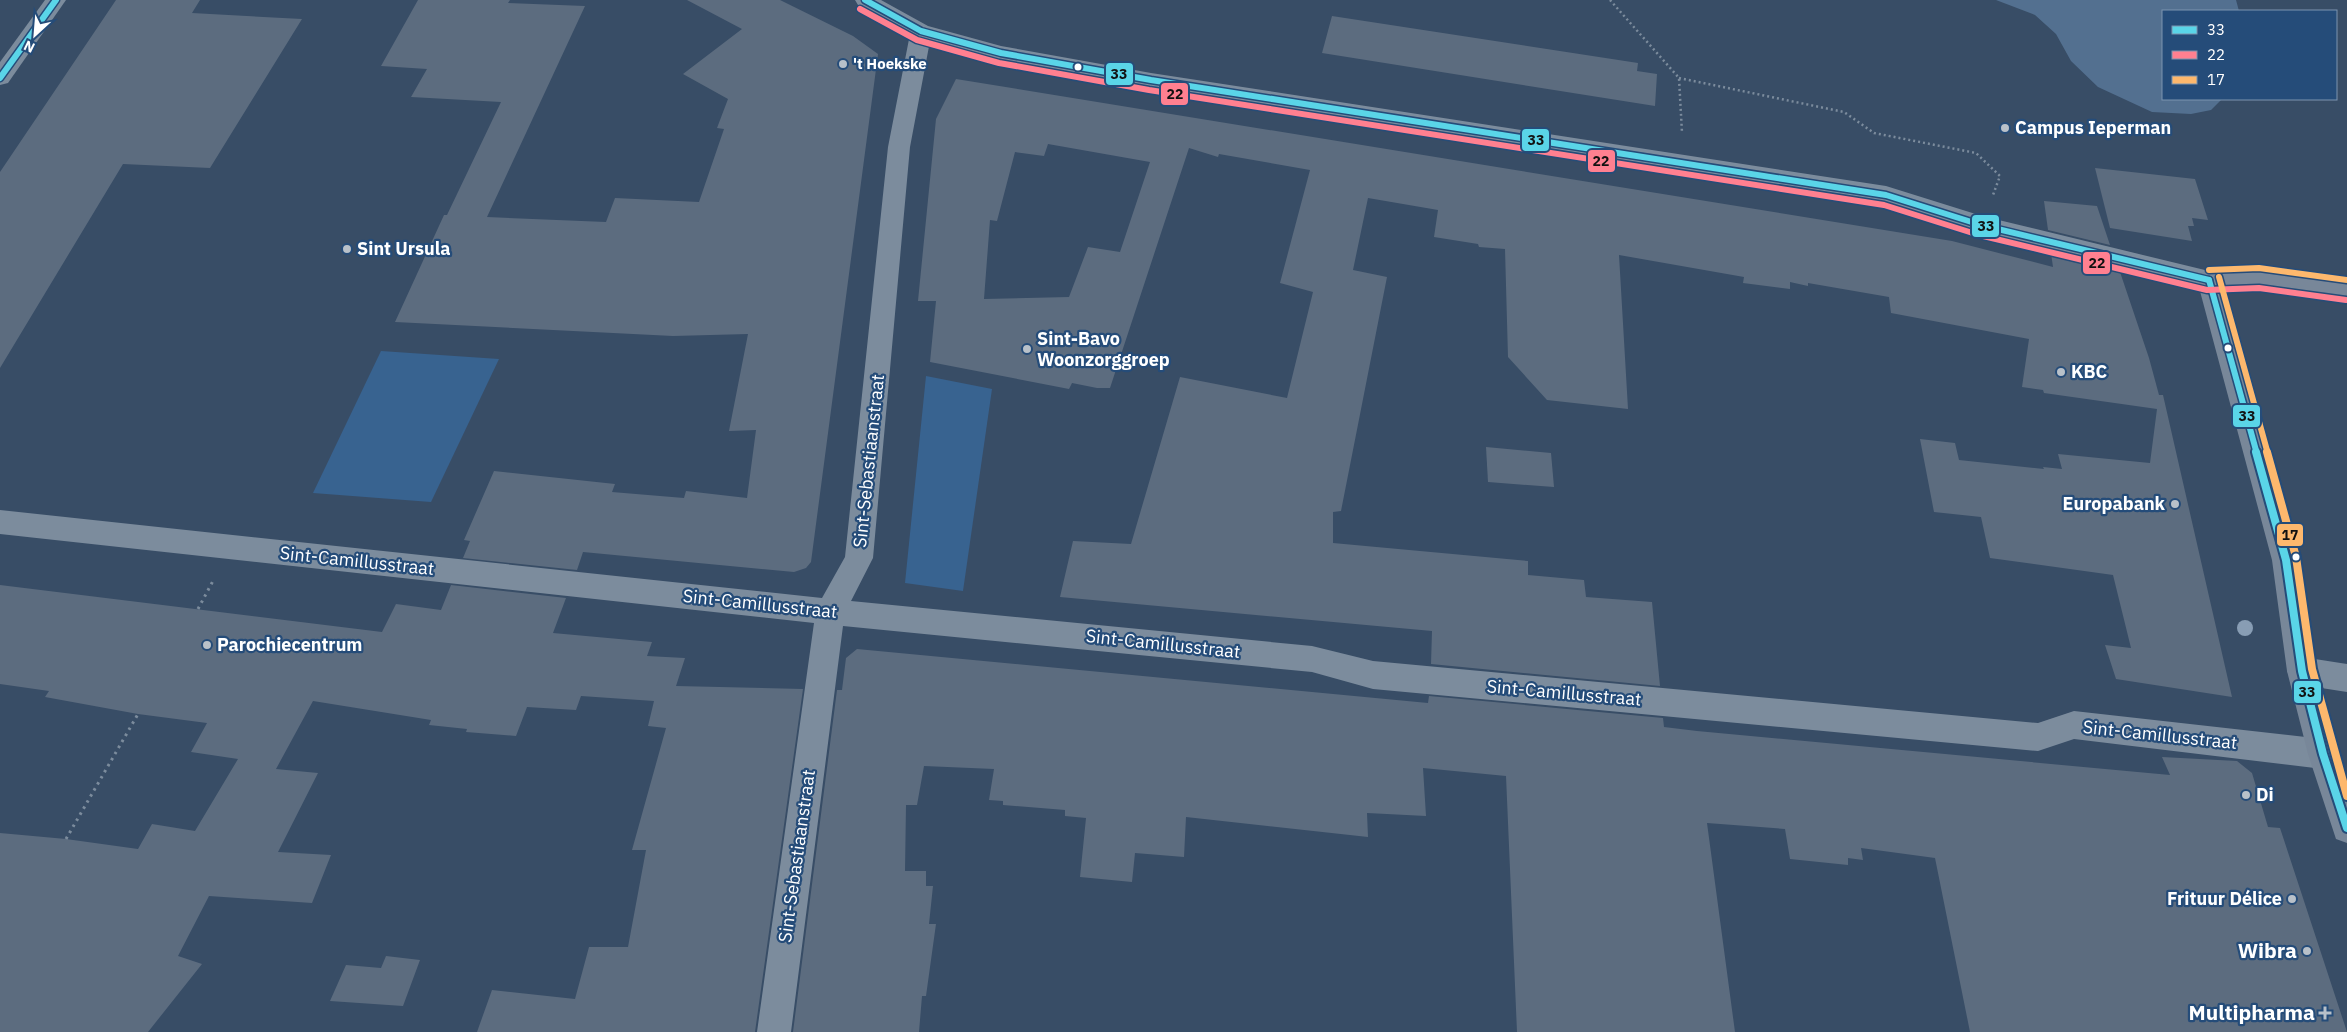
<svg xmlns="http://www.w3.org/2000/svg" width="2347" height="1032" font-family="'IBM Plex Sans',sans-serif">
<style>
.green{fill:#386390}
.water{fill:#537090}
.building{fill:#5c6c7f;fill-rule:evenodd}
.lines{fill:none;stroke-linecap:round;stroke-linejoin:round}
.path-far1{stroke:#7c8c9d;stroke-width:2.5;stroke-dasharray:2 3;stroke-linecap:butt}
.path{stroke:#7c8c9d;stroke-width:3;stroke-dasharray:2.5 4.5;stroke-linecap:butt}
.street{fill:#7c8c9d;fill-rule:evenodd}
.secondary{fill:#788799;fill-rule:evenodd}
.bus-1-far1-casing{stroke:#254c79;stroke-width:9}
.bus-1-casing{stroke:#254c79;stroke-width:12}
.bus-2-casing{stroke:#254c79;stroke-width:9}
.bus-3-far1-casing{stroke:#254c79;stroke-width:9}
.bus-3-casing{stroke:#254c79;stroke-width:12}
.bus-1-far1{stroke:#5ad5e8;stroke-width:6}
.bus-1{stroke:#5ad5e8;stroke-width:8}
.bus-2{stroke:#ff8090;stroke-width:6}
.bus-3-far1{stroke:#fdb86d;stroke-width:6}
.bus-3{stroke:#fdb86d;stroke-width:8}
.tree{fill:#889db4}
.poi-dot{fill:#b9c1c9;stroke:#254c79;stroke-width:2}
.bus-dot{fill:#fff;stroke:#254c79;stroke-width:2}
.labels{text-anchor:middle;stroke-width:4.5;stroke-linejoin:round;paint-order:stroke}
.far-poi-label{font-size:15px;font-weight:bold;fill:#fff;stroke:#254c79;text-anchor:start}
.poi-label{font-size:18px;font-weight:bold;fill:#fff;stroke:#254c79;text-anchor:start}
.street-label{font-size:18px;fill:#fff;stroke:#254c79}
.near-poi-label{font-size:21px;font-weight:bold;fill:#fff;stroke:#254c79;text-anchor:end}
.line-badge{stroke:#254c79;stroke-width:2}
.pale-badge-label{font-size:14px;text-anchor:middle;font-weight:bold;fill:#111}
</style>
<rect width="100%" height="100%" fill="#384d66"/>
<g class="green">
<polygon points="381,351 499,359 431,502 313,493"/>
<polygon points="926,376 992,389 963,591 905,583"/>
</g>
<polygon class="water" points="1996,0 2236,0 2239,11 2163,11 2163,99 2222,99 2211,110 2191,114 2152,112 2098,87 2071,61 2056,34 2035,15"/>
<g class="building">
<polygon points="116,0 200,0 192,13 302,19 210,168 123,164 0,368 0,172"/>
<polygon points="418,0 510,0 508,3 585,6 487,217 606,222 615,198 699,202 724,129 717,128 728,99 683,74 742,29 687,0 780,0 853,36 878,54 811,562 806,568 794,572 583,552 577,570 463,558 470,541 464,540 494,471 615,484 612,492 684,498 686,491 747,498 756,430 729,431 748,334 673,336 395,322 444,215 447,215 501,102 411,97 427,69 381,66"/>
<polygon points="1332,16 1638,63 1637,71 1657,74 1655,106 1322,53"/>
<path d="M 956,79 L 1952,241 L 2053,267 L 2051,253 L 2119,269 L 2149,358 L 2159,395 L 2163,395 L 2232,697 L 2116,679 L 2105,645 L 2131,648 L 2113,575 L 1990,558 L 1981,517 L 1934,512 L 1920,439 L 1955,443 L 1959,460 L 2044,469 L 2043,467 L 2062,469 L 2058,454 L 2150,463 L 2157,409 L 2044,393 L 2043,390 L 2022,387 L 2029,339 L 1891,313 L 1889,297 L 1808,283 L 1808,286 L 1790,282 L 1790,289 L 1743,283 L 1744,277 L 1619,255 L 1628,409 L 1547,400 L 1508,357 L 1505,249 L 1479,247 L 1478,244 L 1434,237 L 1438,210 L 1368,198 L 1353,270 L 1387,277 L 1341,511 L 1333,512 L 1333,543 L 1528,561 L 1528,575 L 1584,580 L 1586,597 L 1652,602 L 1660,686 L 1431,664 L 1432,631 L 1060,597 L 1073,541 L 1131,544 L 1180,377 L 1287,398 L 1313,292 L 1280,283 L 1310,170 L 1219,154 L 1218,157 L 1189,148 L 1110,388 L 1097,388 L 1072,383 L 1069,389 L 930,362 L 936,301 L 918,301 L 936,119 ZM 1048,144 L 1150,162 L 1120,252 L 1088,247 L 1069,297 L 984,299 L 990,220 L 997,221 L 1015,152 L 1044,156 Z"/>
<polygon points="2095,168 2195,179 2208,220 2192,218 2194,226 2188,226 2192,241 2110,228"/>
<polygon points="2044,201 2097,206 2110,245 2048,230"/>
<polygon points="1486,447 1551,453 1554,487 1488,482"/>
<polygon points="0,585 382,632 396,604 441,610 451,585 566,598 553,633 652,642 647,656 685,658 676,686 803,689 755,1032 477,1032 492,990 575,999 589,947 628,947 646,850 632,850 666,728 648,726 654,701 581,696 576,710 527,707 516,736 466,732 467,729 429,725 431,720 313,701 276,769 318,773 278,852 331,855 312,903 209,896 178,956 202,964 148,1032 0,1032 0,833 66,839 138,849 152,824 195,831 238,759 191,752 207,723 138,714 45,697 49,691 0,684"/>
<polygon points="857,649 1428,703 1429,696 1663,718 1664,727 1697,731 2170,775 2162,757 2237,761 2252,773 2268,827 2280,828 2347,1032 1970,1032 1935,858 1861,848 1863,860 1848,858 1848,865 1790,859 1785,829 1707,823 1735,1032 1517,1032 1506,776 1423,768 1426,816 1367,813 1368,837 1186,817 1184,857 1135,853 1132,882 1080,877 1086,818 1065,816 1065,810 1003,805 1003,801 989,800 994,769 924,766 917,805 906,805 905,871 926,871 926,886 933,886 929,924 936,924 926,996 922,996 919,1032 793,1032 837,690 842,690 846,658"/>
<polygon points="386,956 420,960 403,1006 330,1001 346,965 381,968"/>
</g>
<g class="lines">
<g class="path-far1">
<polyline points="1610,0 1679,78 1682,133"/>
<polyline points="1679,78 1844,112 1874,133 1976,153 2000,176 1993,195"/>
</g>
<g class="path">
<polyline points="198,609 214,579"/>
<polyline points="66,839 138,714"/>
</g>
<g class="street">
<polygon points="45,0 66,0 8,83 0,85 0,62"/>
<polygon points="855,0 881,0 928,26 1001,46 1151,73 1886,186 1982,216 2209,271 2218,273 2221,280 2218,287 2209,289 1981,234 1885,203 1151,87 1001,60 930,41 910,147 873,558 851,601 1312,646 1373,661 2038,723 2074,711 2323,739 2334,744 2338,754 2334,764 2323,769 2074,739 2038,751 1373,689 1312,672 843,626 791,1032 757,1032 814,623 0,534 0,510 822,598 845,557 888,147 910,34 858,5"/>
<polygon points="2302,657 2347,664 2347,692 2302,685 2292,681 2287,671 2292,661"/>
</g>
<polygon class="secondary" points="2259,269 2347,281 2347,299 2259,287 2224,289 2300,560 2317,671 2347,780 2347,843 2336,839 2308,754 2287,671 2272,560 2197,280 2200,273 2209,271"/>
<g class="bus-1-far1-casing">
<g id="bus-1-far1">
<polyline points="865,0 921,31 1001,53 1151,80 1886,195 1981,225 2209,280"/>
<polyline points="0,78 56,0"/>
<polyline points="2209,280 2257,454"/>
</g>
</g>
<g class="bus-1-casing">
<polyline id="bus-1" points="2256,452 2286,560 2302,671 2323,754 2347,828"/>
</g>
<g class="bus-2-casing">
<polyline id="bus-2" points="860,9 917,40 999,63 1149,90 1884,205 1979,235 2207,290 2259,288 2346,300"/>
</g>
<g class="bus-3-far1-casing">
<g id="bus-3-far1">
<polyline points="2209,270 2259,268 2347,280"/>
<polyline points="2219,277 2268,454"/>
</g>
</g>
<g class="bus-3-casing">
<polyline id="bus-3" points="2267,452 2296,557 2312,669 2347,796"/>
</g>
<use href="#bus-1-far1" class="bus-1-far1"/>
<use href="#bus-1" class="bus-1"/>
<use href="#bus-2" class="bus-2"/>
<use href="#bus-3-far1" class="bus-3-far1"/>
<use href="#bus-3" class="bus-3"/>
</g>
<circle class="tree" cx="2245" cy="628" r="8"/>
<g class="poi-dot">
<circle cx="843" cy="64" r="5"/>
<circle cx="2005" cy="128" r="5"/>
<circle cx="347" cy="249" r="5"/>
<circle cx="1027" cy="349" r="5"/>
<circle cx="2061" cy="372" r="5"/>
<circle cx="2175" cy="504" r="5"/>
<circle cx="207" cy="645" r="5"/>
<circle cx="2246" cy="795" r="5"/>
<circle cx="2292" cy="899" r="5"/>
<circle cx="2307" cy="951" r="5"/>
<path d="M2322.5 1005.5h5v5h5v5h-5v5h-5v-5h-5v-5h5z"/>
</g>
<g class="bus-dot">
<circle cx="1078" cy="67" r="4.5"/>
<circle cx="2228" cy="348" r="4.5"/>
<circle cx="2296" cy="557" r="4.5"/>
</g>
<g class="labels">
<g class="far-poi-label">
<text x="853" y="69">'t Hoekske</text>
</g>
<g class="poi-label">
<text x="2015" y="134">Campus Ieperman</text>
<text x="357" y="255">Sint Ursula</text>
<text x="1037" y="345">Sint-Bavo<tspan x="1037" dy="21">Woonzorggroep</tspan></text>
<text x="2071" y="378">KBC</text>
<text x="2165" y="510" text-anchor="end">Europabank</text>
<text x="217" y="651">Parochiecentrum</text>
<text x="2256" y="801">Di</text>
<text x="2282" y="905" text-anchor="end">Frituur Délice</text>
</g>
<g class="street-label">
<text transform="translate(869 461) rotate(-84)" y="6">Sint-Sebastiaanstraat</text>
<text transform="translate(357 561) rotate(6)" y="6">Sint-Camillusstraat</text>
<text transform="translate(760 604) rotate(6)" y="6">Sint-Camillusstraat</text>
<text transform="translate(1163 644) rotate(6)" y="6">Sint-Camillusstraat</text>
<text transform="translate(1564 693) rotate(5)" y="6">Sint-Camillusstraat</text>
<text transform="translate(2160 735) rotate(6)" y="6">Sint-Camillusstraat</text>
<text transform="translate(797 856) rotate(-82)" y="6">Sint-Sebastiaanstraat</text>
</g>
<g class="near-poi-label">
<text x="2297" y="958">Wibra</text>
<text x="2315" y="1020">Multipharma</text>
</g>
</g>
<g class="line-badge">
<rect x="1105" y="62" width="29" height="24" rx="5" fill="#5ad5e8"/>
<rect x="1160" y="82" width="29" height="24" rx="5" fill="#ff8090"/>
<rect x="1521" y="128" width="29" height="24" rx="5" fill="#5ad5e8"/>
<rect x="1587" y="149" width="29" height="24" rx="5" fill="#ff8090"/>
<rect x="1971" y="214" width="29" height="24" rx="5" fill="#5ad5e8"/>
<rect x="2082" y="251" width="29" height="24" rx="5" fill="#ff8090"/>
<rect x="2232" y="404" width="29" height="24" rx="5" fill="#5ad5e8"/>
<rect x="2276" y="523" width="28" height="24" rx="5" fill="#fdb86d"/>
<rect x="2293" y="680" width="29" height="24" rx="5" fill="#5ad5e8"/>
</g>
<g class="pale-badge-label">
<text x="1119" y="79">33</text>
<text x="1175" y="99">22</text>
<text x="1536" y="145">33</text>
<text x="1601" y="166">22</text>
<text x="1986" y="231">33</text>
<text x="2097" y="268">22</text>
<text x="2247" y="421">33</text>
<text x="2290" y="540">17</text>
<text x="2307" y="697">33</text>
</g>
<rect x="2162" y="10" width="175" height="90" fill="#254c79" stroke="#7c94af"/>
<rect x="2172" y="26" width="25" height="8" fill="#5ad5e8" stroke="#7c94af"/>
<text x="2207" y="35" font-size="15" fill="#ffffff">33</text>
<rect x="2172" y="51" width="25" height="8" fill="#ff8090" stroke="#7c94af"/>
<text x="2207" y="60" font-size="15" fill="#ffffff">22</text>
<rect x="2172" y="76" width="25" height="8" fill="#fdb86d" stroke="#7c94af"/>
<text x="2207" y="85" font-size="15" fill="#ffffff">17</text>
<g transform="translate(35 35) rotate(206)" stroke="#254c79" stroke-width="4" paint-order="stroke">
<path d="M0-4L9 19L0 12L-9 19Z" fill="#ffffff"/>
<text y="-8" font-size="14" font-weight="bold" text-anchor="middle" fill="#ffffff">N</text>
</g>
</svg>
